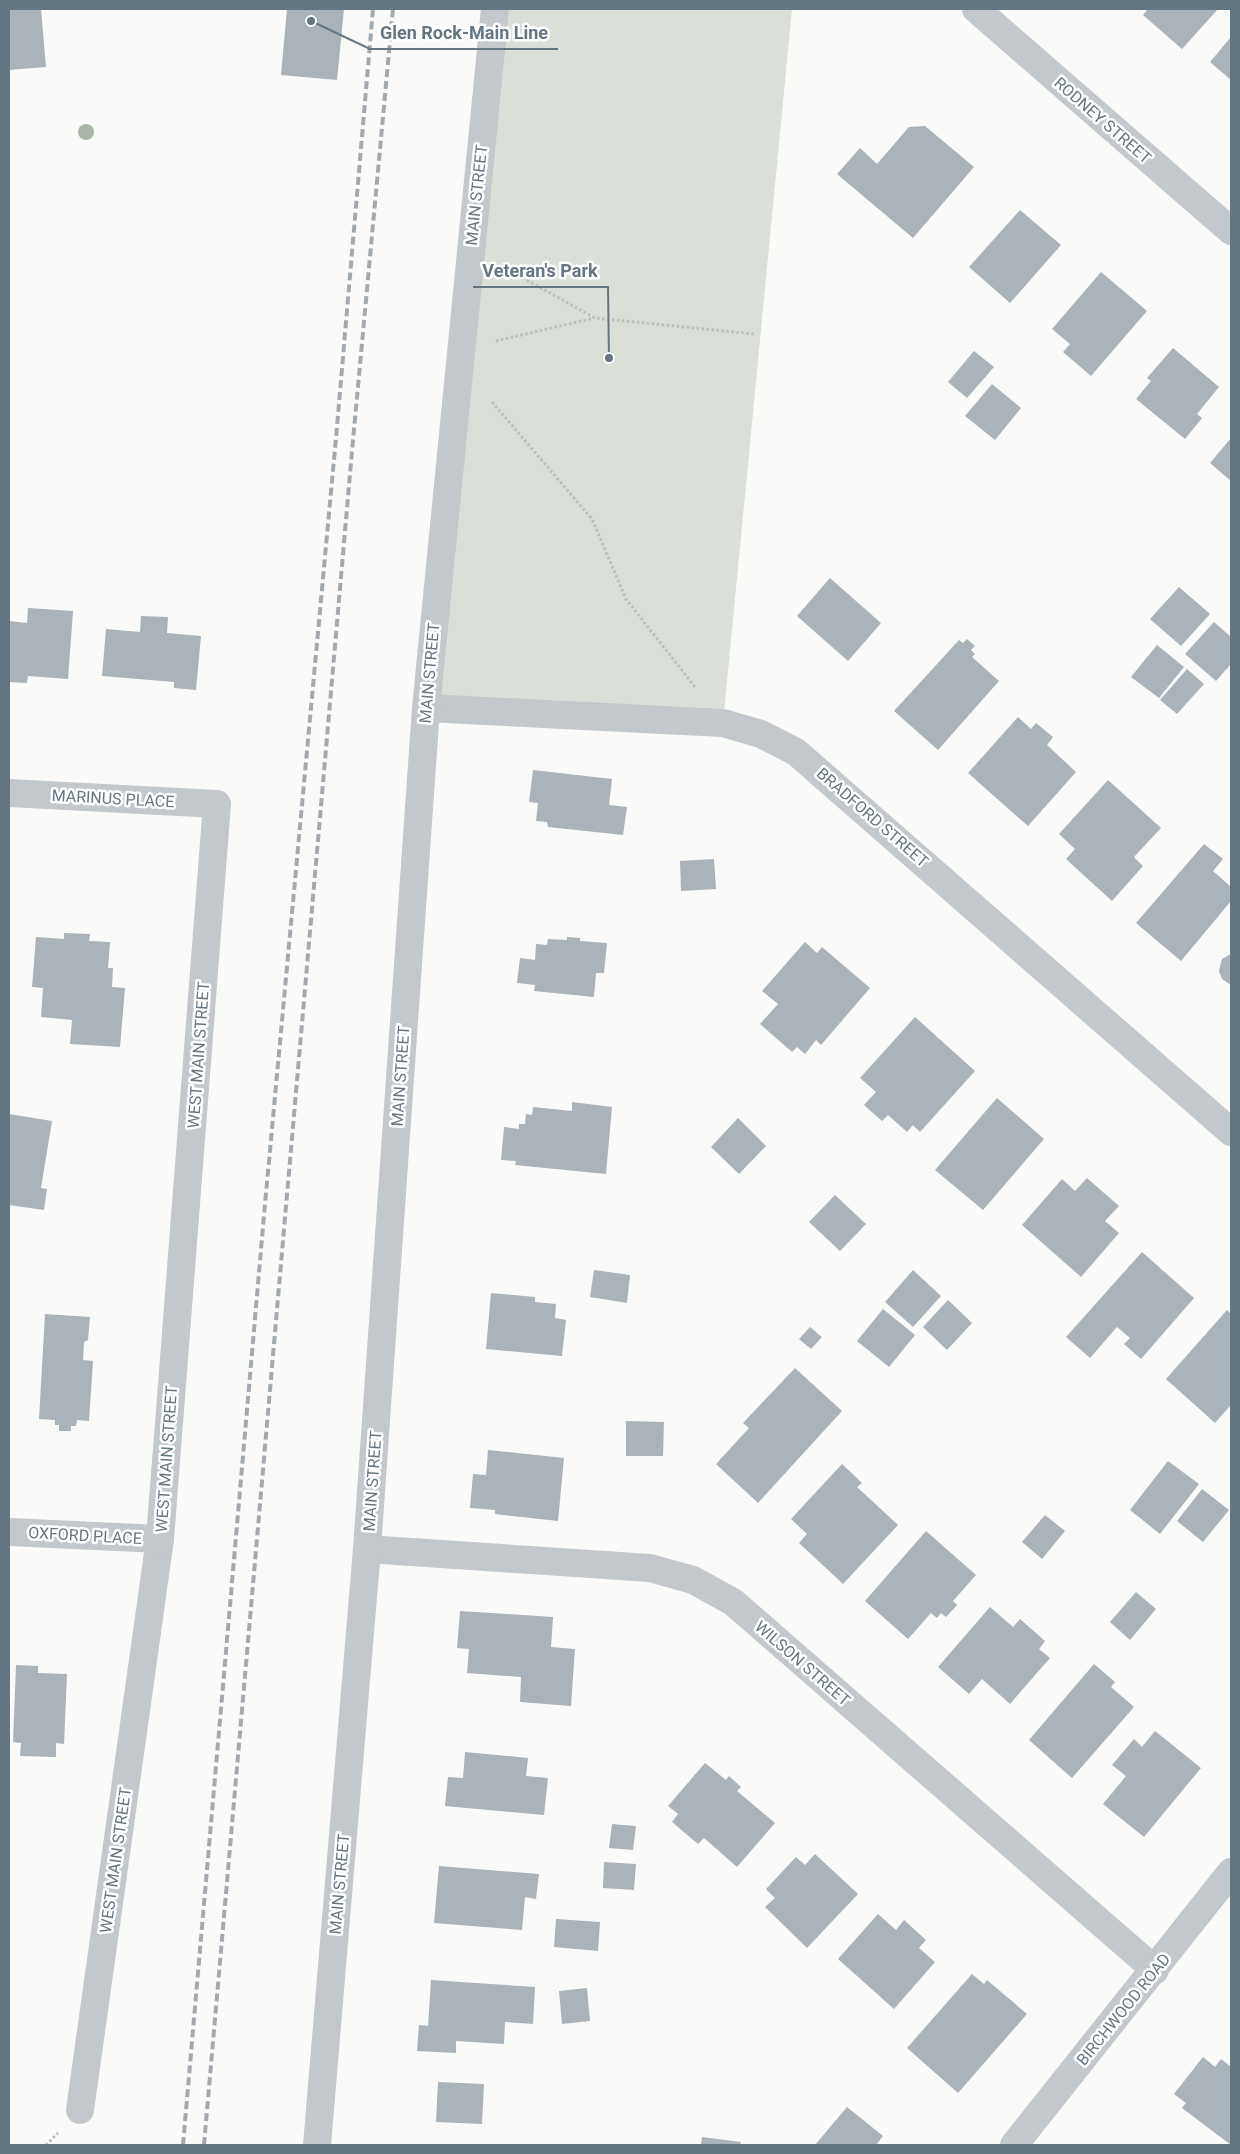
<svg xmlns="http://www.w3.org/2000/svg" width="1240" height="2154" font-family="Roboto,sans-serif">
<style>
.green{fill:#dadfd7}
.building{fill:#aab3b9}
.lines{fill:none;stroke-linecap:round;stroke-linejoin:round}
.path{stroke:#bbbfc2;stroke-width:3;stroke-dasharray:2.5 2.5;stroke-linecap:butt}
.minor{stroke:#c3c8cc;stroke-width:28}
.rail{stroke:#a2aab0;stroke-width:4;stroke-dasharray:8 4;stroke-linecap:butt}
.tree{fill:#aab4a7}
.labels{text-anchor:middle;stroke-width:5;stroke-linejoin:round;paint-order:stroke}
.street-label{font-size:16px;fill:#657683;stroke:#fff}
.leader{fill:none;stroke:#657683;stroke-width:2}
.callout-dot{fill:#657683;stroke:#fff;stroke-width:2}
.callout-label{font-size:18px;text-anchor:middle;font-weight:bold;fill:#657683;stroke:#fff;stroke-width:5;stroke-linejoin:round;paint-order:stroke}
</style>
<rect width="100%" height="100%" fill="#fafaf8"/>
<polygon class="green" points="495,9 792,9 723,723 426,708"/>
<g class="building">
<polygon points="9,9 41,9 46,67 9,70"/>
<polygon points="287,9 344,9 337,80 281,75"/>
<polygon points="1148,9 1218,9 1182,49 1143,15"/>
<polygon points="1231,37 1231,80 1210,62"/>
<polygon points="925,126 974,167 913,238 837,174 860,148 877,164 909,127"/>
<polygon points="1020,210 1061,245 1010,303 969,267"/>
<polygon points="1101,272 1147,311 1091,376 1063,352 1070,344 1052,329"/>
<polygon points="1173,348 1219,387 1197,414 1202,418 1185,439 1136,399 1151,381 1147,378"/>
<polygon points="974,351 994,367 967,398 948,382"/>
<polygon points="992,384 1021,408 995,440 965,416"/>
<polygon points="1231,438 1231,481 1210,463"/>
<polygon points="830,578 881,623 848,661 797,616"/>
<polygon points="1179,587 1210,614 1181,646 1150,619"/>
<polygon points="28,608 73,611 68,679 28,676 27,683 9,682 9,621 27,623"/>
<polygon points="141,616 168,617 167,633 201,636 196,690 174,688 174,682 102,676 106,629 140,632"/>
<polygon points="1214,622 1231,637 1231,664 1216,681 1185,654"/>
<polygon points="967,639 975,646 971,650 975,654 972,657 999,681 938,750 894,711 959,640 963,643"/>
<polygon points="1157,645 1184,667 1159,698 1131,677"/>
<polygon points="1187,669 1204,684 1177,714 1160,700"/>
<polygon points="1018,717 1031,729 1036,723 1053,737 1047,745 1076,772 1028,826 968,773"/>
<polygon points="533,770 612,779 609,805 627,807 623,835 548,827 547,822 536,821 538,803 529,802"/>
<polygon points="1108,780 1161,828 1134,857 1143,866 1112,901 1066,859 1075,849 1059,834"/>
<polygon points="1204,844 1223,859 1213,871 1231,887 1231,901 1181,961 1136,923"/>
<polygon points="714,859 716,889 681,891 680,861"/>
<polygon points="64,933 90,934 89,941 110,942 108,968 113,968 112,987 125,988 120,1047 70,1044 72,1020 41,1017 43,988 32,987 36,937 64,939"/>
<polygon points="567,937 580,938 580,941 607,943 604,973 596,973 594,997 534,991 535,985 517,983 520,958 535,960 536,944 547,945 548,939 567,940"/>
<polygon points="805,942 817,953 822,947 870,988 821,1045 816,1040 805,1054 797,1047 792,1052 760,1024 778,1004 762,991"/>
<polygon points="1231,954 1231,985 1222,979 1219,971 1222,959"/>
<polygon points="915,1017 975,1071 920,1132 913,1125 907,1132 888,1115 882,1121 864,1105 876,1092 860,1078"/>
<polygon points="997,1098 1044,1139 983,1210 935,1170"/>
<polygon points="572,1102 612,1107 606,1174 515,1165 516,1161 501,1160 504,1127 519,1129 519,1124 525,1124 526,1114 532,1115 533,1107 572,1111"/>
<polygon points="9,1114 52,1121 41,1188 47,1189 44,1210 9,1205"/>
<polygon points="738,1118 766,1146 739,1174 711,1147"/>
<polygon points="1087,1178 1119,1206 1105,1221 1119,1233 1081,1277 1022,1225 1062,1179 1075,1191"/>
<polygon points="835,1195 866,1224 840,1251 809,1222"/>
<polygon points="1142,1252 1194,1298 1141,1359 1124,1344 1130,1338 1117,1327 1090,1358 1066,1337"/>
<polygon points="594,1270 630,1275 627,1303 590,1297"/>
<polygon points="913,1270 941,1296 913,1327 885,1302"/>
<polygon points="491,1293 535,1297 535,1302 556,1304 555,1318 566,1320 562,1356 486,1349"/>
<polygon points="948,1300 972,1323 947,1350 923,1327"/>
<polygon points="883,1309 915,1335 889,1367 857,1341"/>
<polygon points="1227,1310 1231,1314 1231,1405 1215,1423 1166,1379"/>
<polygon points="45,1314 90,1317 88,1340 84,1342 83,1360 93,1361 89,1421 77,1420 76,1426 71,1426 71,1431 59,1431 59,1425 55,1425 55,1420 39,1419"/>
<polygon points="810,1327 822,1337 811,1349 799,1339"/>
<polygon points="795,1368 842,1411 758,1503 716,1464 749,1428 743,1423"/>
<polygon points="626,1421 664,1422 663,1456 626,1456"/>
<polygon points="488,1450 564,1458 558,1521 495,1514 495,1510 470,1508 473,1474 486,1475"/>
<polygon points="1168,1461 1199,1484 1160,1534 1130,1510"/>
<polygon points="842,1464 862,1483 857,1487 898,1525 843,1584 799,1543 807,1534 791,1519"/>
<polygon points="1202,1489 1229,1510 1203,1542 1177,1521"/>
<polygon points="1045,1515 1065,1531 1042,1559 1022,1542"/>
<polygon points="926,1531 976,1575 953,1601 957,1605 946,1617 941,1613 937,1618 931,1613 908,1639 865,1601"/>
<polygon points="1136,1592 1156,1609 1130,1640 1110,1622"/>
<polygon points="990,1607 1013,1627 1020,1619 1045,1641 1039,1649 1050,1658 1010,1704 982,1679 969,1694 938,1667"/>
<polygon points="460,1611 553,1617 551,1647 575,1649 571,1706 520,1702 521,1677 467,1673 469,1649 457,1648"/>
<polygon points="1094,1664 1115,1682 1111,1687 1134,1707 1072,1778 1029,1740"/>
<polygon points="16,1665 38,1666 38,1673 67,1674 64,1744 56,1743 56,1757 20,1756 21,1743 13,1742"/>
<polygon points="1155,1731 1201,1768 1144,1837 1103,1804 1126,1776 1112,1765 1134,1739 1142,1747"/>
<polygon points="465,1752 528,1758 526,1776 548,1778 544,1815 445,1806 448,1777 463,1778"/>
<polygon points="705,1763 726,1780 729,1776 741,1787 737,1791 775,1823 737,1867 704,1838 698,1844 672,1822 678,1814 668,1806"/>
<polygon points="612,1824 636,1826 633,1850 609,1848"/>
<polygon points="815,1854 858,1894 807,1948 765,1907 775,1898 766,1889 796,1857 805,1865"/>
<polygon points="604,1862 636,1864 634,1890 603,1888"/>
<polygon points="439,1866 539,1874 536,1899 525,1897 522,1930 434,1923"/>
<polygon points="878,1914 896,1930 904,1920 926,1940 919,1948 935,1962 894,2009 838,1959"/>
<polygon points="556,1919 600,1922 598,1951 554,1947"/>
<polygon points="972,1974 984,1984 987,1980 1027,2014 958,2093 907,2048"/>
<polygon points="431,1980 535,1987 533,2024 505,2022 504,2044 456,2041 456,2053 417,2051 419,2025 428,2026"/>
<polygon points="587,1988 590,2021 562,2024 559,1991"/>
<polygon points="1203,2057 1215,2067 1221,2059 1231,2067 1231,2145 1182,2108 1186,2103 1174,2094"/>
<polygon points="438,2082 484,2084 482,2124 436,2122"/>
<polygon points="847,2107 883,2136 876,2145 815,2145"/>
<polygon points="702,2137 741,2142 740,2145 701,2145"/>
</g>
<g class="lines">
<g class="path">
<polyline points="505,268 595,318 755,334"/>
<polyline points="496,341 594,318"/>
<polyline points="492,402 592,519 626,599 695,687"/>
<polyline points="46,2145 58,2133"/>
</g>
<g class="minor">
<polyline points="976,9 1231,231"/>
<polyline points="426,708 723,723 761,734 796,752 1231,1132"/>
<polyline points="9,793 217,804 160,1539 80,2110"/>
<polyline points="9,1532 160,1539"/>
<polyline points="367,1549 650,1568 693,1580 733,1602 1155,1970"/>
<polyline points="317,2145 367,1549 426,708 495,9"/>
<polyline points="1014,2145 1231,1872"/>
</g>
<g class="rail">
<polyline points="183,2145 264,1215 336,438 373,9"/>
<polyline points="204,2145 352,451 393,9"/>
</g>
</g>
<circle class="tree" cx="86" cy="132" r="8"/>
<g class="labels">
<g class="street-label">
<text transform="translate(1103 120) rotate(41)" y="6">RODNEY STREET</text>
<text transform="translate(476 195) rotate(-84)" y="6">MAIN STREET</text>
<text transform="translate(429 673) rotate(-85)" y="6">MAIN STREET</text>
<text transform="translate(113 798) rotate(3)" y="6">MARINUS PLACE</text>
<text transform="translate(873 817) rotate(41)" y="6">BRADFORD STREET</text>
<text transform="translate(198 1055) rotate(-86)" y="6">WEST MAIN STREET</text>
<text transform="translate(400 1076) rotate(-86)" y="6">MAIN STREET</text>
<text transform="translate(166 1459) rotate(-86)" y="6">WEST MAIN STREET</text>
<text transform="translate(372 1481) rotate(-86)" y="6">MAIN STREET</text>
<text transform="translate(85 1535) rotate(3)" y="6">OXFORD PLACE</text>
<text transform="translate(803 1663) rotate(41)" y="6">WILSON STREET</text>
<text transform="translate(115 1860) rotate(-82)" y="6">WEST MAIN STREET</text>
<text transform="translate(339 1884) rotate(-85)" y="6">MAIN STREET</text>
<text transform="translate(1123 2009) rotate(-51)" y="6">BIRCHWOOD ROAD</text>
</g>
</g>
<path class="leader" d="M311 21L370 49H558M609 358L608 287H473"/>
<g class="callout-dot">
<circle cx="311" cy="21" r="5"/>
<circle cx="609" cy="358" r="5"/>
</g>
<g class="callout-label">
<text x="464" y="39">Glen Rock-Main Line</text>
<text x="540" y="277">Veteran's Park</text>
</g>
<rect width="1240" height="2154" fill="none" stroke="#657683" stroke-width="20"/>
</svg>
